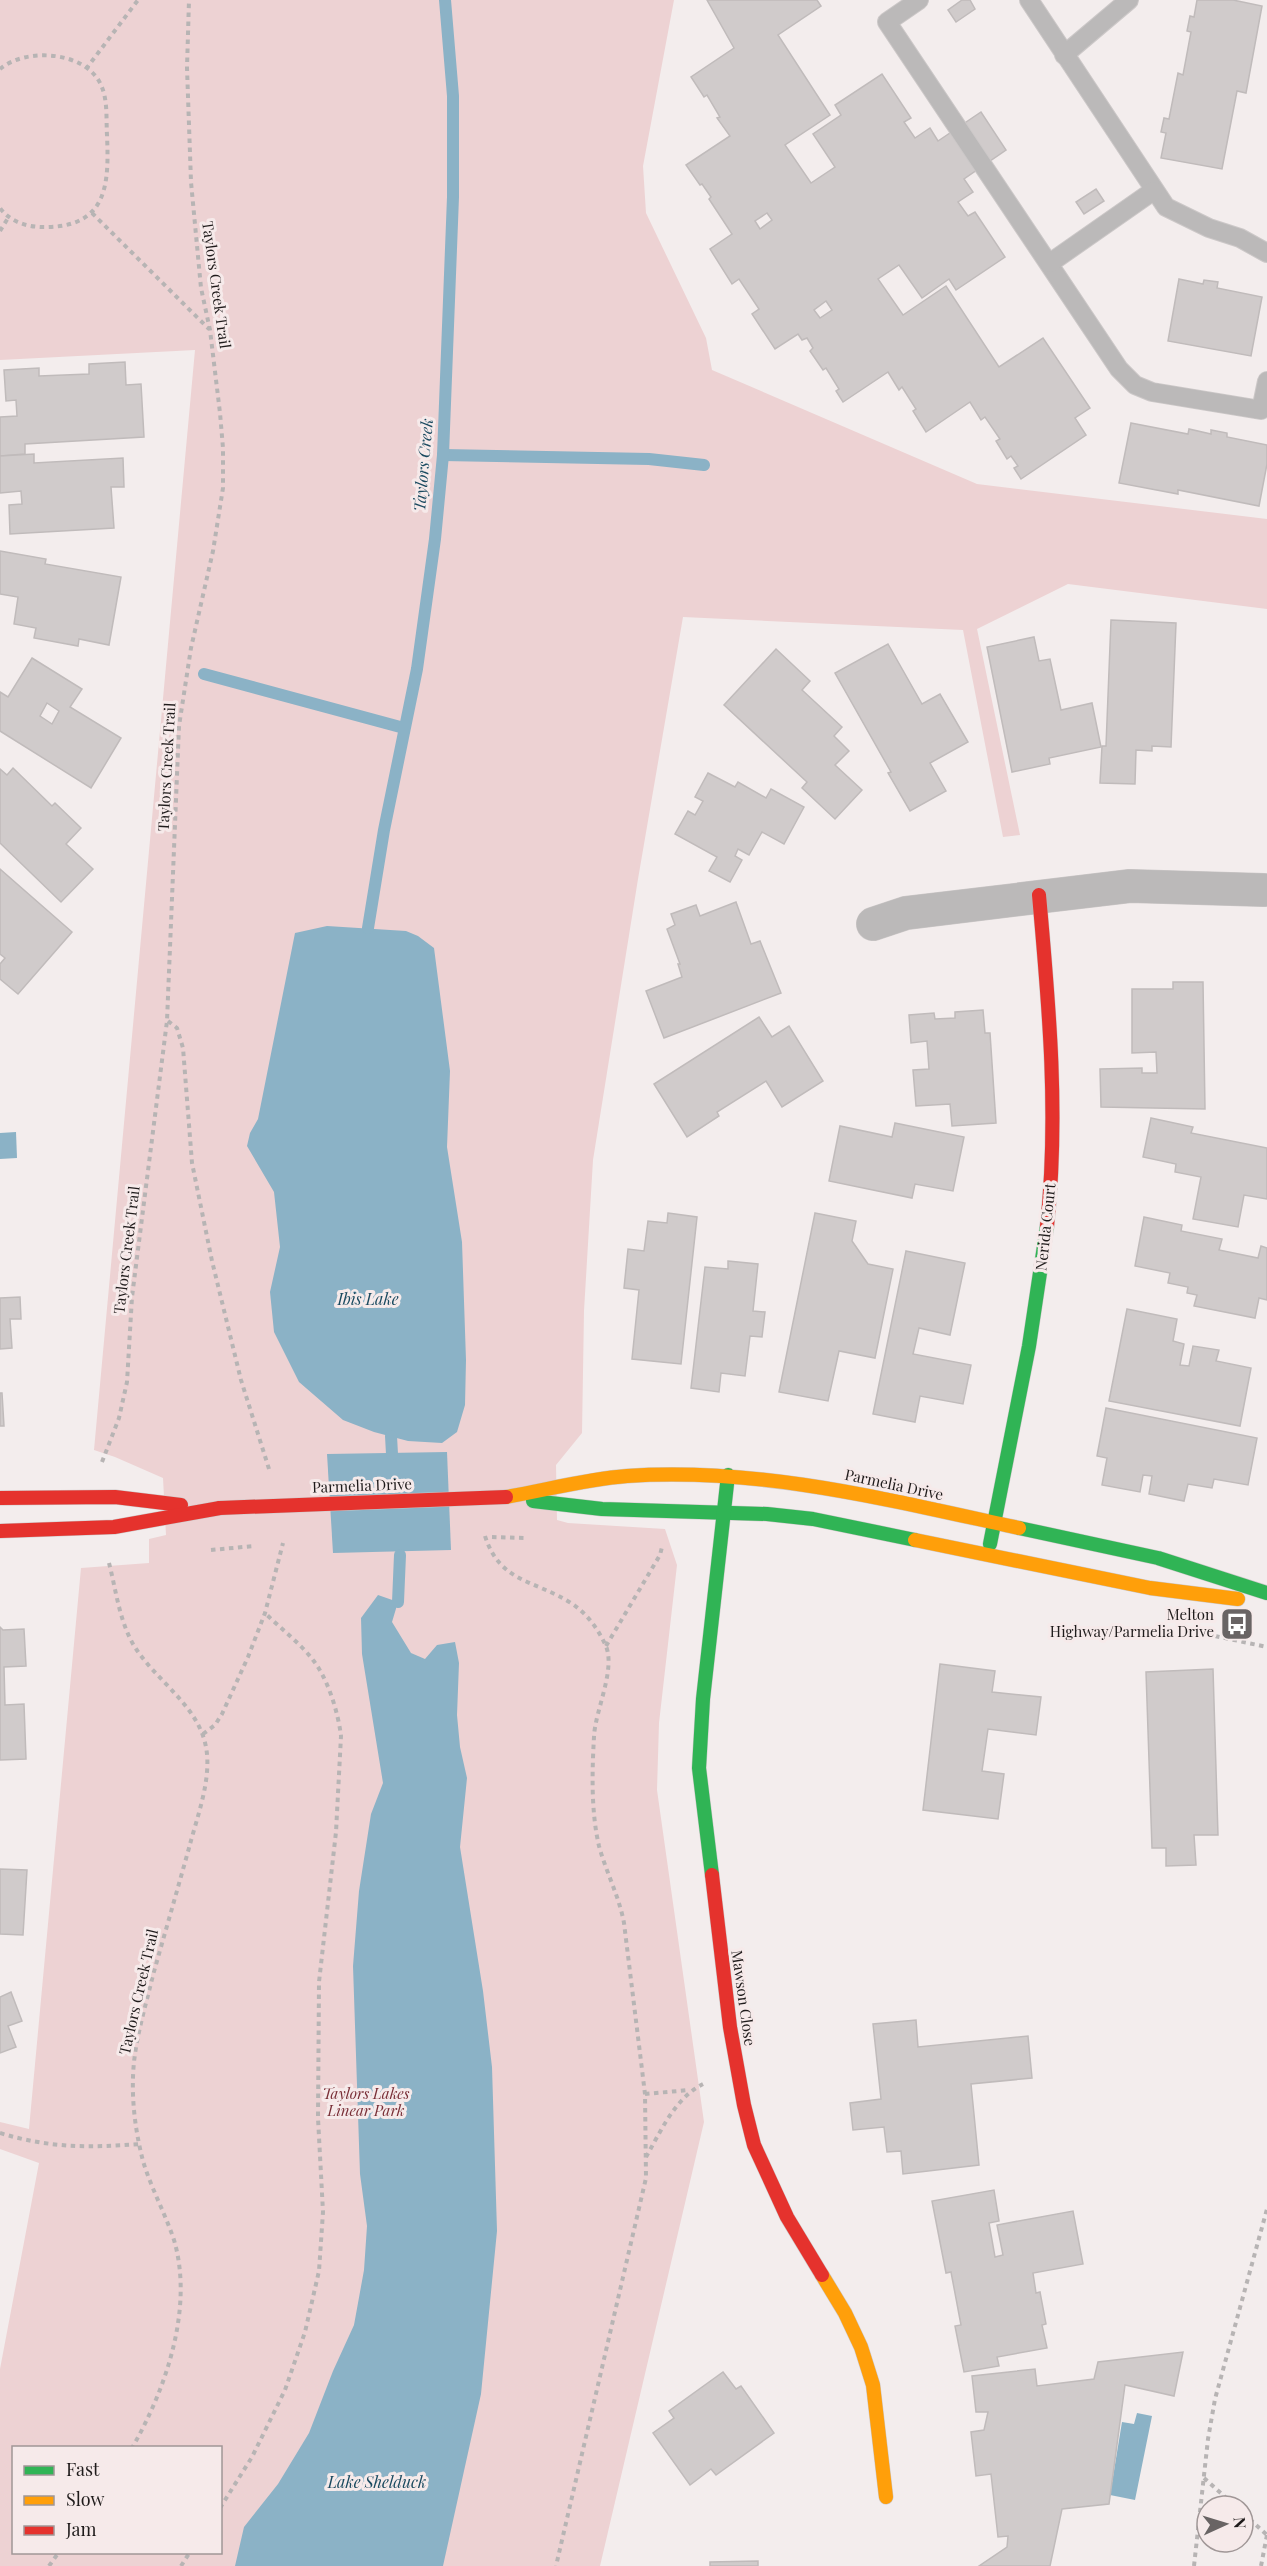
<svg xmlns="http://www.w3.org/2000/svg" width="1267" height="2566" font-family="'Playfair Display',serif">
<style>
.green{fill:#edd2d3;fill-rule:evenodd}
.water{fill:#8bb2c6}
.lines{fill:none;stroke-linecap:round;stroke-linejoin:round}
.stream{stroke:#8bb2c6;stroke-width:12}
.building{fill:#d0cbcb;stroke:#c0bbbb;stroke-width:1.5;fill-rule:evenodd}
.lane-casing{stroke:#ccc8c8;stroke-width:20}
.street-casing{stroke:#ccc8c8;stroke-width:34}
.fast-casing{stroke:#ccc8c8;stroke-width:15}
.slow-casing{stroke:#ccc8c8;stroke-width:15}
.jam-casing{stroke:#ccc8c8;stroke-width:15}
.path{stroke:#b7b4b4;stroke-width:4;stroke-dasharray:4.5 4.5;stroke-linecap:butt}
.lane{stroke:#bbb9b9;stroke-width:18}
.street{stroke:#bbb9b9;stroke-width:33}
.fast{stroke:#30b455;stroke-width:14}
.slow{stroke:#ff9f0a;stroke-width:14}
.jam{stroke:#e5322d;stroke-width:14}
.jam-bridge-casing{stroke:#ccc8c8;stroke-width:15;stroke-linecap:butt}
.jam-bridge{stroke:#e5322d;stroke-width:14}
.labels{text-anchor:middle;stroke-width:6;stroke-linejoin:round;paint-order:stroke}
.street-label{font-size:15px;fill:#1f1b1b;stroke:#f6eaea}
.poi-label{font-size:15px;fill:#1f1b1b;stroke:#f6eaea;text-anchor:end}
.park-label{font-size:15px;font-style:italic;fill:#792f37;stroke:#f6eaea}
.water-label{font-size:16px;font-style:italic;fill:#19495f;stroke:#f6eaea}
</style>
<rect width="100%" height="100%" fill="#f3eded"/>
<path class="green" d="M 0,0 L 674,0 L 643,166 L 646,213 L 706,338 L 712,370 L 977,484 L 1267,519 L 1267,609 L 1068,584 L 977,629 L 1020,835 L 1003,837 L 963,630 L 683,617 L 638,879 L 593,1160 L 584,1311 L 582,1433 L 556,1465 L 557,1520 L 568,1523 L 665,1529 L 677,1565 L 659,1723 L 657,1790 L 704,2122 L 600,2566 L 0,2566 L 0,2369 L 39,2163 L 0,2149 L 0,2122 L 29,2129 L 81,1568 L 149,1563 L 149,1539 L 166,1535 L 163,1478 L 115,1457 L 94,1450 L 195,350 L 0,360 ZM 14,2448 L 220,2448 L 220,2552 L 14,2552 Z"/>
<g class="water">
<polygon points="327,926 406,931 418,936 434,948 450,1071 447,1147 462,1242 466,1360 465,1405 457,1432 442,1443 408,1441 374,1432 343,1420 299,1382 274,1332 270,1292 280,1247 274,1192 247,1146 250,1133 258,1119 295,933"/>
<polygon points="16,1132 17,1158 0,1159 0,1133"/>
<polygon points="447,1452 451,1550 333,1553 327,1454"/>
<polygon points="378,1595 398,1602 392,1622 411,1653 425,1659 437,1645 455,1642 459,1663 457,1715 460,1747 467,1778 460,1847 483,1991 492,2067 497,2231 481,2394 443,2566 235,2566 244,2527 278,2484 309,2433 333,2371 354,2325 364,2270 367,2226 360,2174 353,1966 359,1891 371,1814 383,1783 362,1654 361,1618"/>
<polygon points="1137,2413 1152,2416 1135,2500 1110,2495 1122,2422 1134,2424"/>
</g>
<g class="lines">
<g class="stream">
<polyline points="443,455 649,459 704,465"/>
<polyline points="204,674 404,728"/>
<polyline points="368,928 384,830 417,669 435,539 443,455 453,197 453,96 445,0"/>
<polyline points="391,1436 392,1454"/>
<polyline points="398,1602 400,1555"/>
</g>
</g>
<g class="building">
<path d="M 707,0 L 817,0 L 821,6 L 778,35 L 830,115 L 785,145 L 811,183 L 835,167 L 813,134 L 841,115 L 835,105 L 882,74 L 911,118 L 904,122 L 915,138 L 930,128 L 938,141 L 981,112 L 1006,150 L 964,179 L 973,192 L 958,202 L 968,216 L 975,212 L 1005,257 L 956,290 L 949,279 L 922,298 L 899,265 L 878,279 L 903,315 L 946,286 L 999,367 L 1043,338 L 1090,408 L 1075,418 L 1086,435 L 1021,479 L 1014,468 L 1018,466 L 1011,456 L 1007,459 L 996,441 L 1000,439 L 985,417 L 981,420 L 970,402 L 926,432 L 913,411 L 916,409 L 902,387 L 899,390 L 888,372 L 843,402 L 836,391 L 839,389 L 826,368 L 823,370 L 810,351 L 813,348 L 807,338 L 802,340 L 798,334 L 775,349 L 752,314 L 759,309 L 739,279 L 732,284 L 710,249 L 732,234 L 709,199 L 711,197 L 702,184 L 700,185 L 686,165 L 730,136 L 717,118 L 720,117 L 707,95 L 704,97 L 691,77 L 734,48 ZM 767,213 L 772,220 L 760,229 L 755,221 ZM 826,301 L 832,310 L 820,318 L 814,310 Z"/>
<polygon points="962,0 970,0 975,9 956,22 948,10"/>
<polygon points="1197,0 1233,0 1262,6 1246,93 1237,91 1222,169 1161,158 1166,133 1161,132 1164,118 1169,119 1178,73 1183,75 1191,32 1187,31 1190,16 1194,17"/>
<polygon points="1096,189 1104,201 1084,214 1076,202"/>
<polygon points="1179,279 1203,284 1204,280 1218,282 1217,288 1262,297 1251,356 1168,341"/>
<polygon points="125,362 126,385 141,384 144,437 25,444 25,454 0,456 0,417 17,416 16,400 6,401 4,370 39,368 39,376 89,374 89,364"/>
<polygon points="1131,423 1188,434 1189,429 1211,434 1211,430 1227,433 1227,437 1267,445 1267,464 1259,506 1178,490 1178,494 1119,483"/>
<polygon points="34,454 34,463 123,458 124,487 111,487 114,528 10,534 9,505 22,504 21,491 0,493 0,456"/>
<polygon points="0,551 46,559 45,564 121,577 109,645 79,639 78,646 34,638 36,628 14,624 18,597 0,594"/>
<polygon points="1111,620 1176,623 1171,747 1152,746 1152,751 1136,750 1135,784 1100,783 1102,746 1106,746"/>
<polygon points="1034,637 1039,661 1050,659 1061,710 1092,703 1101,747 1049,758 1050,764 1012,772 987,647"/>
<polygon points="888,644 922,704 940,694 968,742 930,763 946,791 910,811 888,773 891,772 835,673"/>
<polygon points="776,649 810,681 802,690 842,727 834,736 849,751 835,765 862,790 835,819 802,788 807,782 724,705"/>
<path d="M 32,658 L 82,689 L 70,707 L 121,738 L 91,788 L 0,731 L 0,692 L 8,697 ZM 47,703 L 59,711 L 52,724 L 40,716 Z"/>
<polygon points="13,768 52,806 55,803 81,828 66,844 93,869 61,902 0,843 0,769 7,775"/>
<polygon points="708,773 735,787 738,782 766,798 771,789 804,807 784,844 762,832 749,855 738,849 735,856 742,860 730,882 709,871 717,857 675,834 688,811 695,815 703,801 695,797"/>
<polygon points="0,869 72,932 18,994 0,979 0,964 5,958 0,954"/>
<polygon points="736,902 751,944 760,941 781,993 664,1038 646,991 682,977 678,964 680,964 667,929 675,925 671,914 696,905 700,916"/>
<polygon points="1173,982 1203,982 1205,1109 1101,1107 1100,1069 1142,1068 1142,1073 1157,1073 1156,1052 1132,1053 1132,989 1173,989"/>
<polygon points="983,1010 985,1033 990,1033 996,1123 952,1126 950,1104 916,1106 913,1070 929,1069 927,1041 911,1043 909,1015 934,1013 935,1019 955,1018 955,1012"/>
<polygon points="759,1017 772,1037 789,1026 823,1081 782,1107 766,1081 717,1112 719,1116 687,1137 654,1084"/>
<polygon points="1151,1118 1193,1127 1191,1133 1267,1148 1267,1199 1244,1195 1238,1227 1193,1219 1201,1177 1175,1172 1176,1164 1143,1157"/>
<polygon points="895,1123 964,1137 953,1191 915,1184 912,1198 829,1181 840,1126 892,1137"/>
<polygon points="668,1213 697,1217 681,1364 632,1359 639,1290 624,1288 628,1249 644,1251 648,1221 667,1223"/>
<polygon points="815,1213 856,1221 852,1241 868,1264 893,1269 875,1358 839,1351 828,1401 779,1392"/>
<polygon points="1144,1217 1182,1225 1181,1231 1222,1239 1219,1250 1258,1258 1261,1246 1267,1248 1267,1300 1259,1298 1255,1318 1194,1306 1197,1295 1187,1293 1188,1287 1168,1283 1170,1273 1135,1266"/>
<polygon points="906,1251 965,1263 950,1335 919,1328 913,1354 971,1365 963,1404 920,1396 915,1422 873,1414"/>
<polygon points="728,1261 758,1264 753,1311 765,1312 762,1337 750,1336 745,1376 721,1373 719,1392 691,1388 705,1267 728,1269"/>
<polygon points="20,1297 21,1319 10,1319 12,1348 0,1349 0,1298"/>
<polygon points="1127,1309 1177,1319 1173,1341 1184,1344 1180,1365 1189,1366 1193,1346 1219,1350 1216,1361 1251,1368 1240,1426 1109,1401"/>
<polygon points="0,1393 2,1393 4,1426 0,1426"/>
<polygon points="1106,1408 1257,1438 1248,1485 1214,1479 1212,1488 1188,1484 1184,1501 1149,1494 1152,1476 1143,1475 1140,1492 1102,1485 1107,1458 1097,1456"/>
<polygon points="0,1627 3,1630 24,1629 26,1666 4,1667 5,1705 24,1704 26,1759 0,1760"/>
<polygon points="940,1664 995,1671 992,1692 1041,1697 1036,1735 988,1729 982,1771 1004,1774 998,1819 923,1810"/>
<polygon points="1213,1669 1218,1835 1194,1835 1196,1865 1166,1866 1166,1848 1152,1848 1146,1672"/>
<polygon points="0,1869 27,1870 23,1935 0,1934"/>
<polygon points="11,1992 22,2021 8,2026 16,2047 0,2053 0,1997"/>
<polygon points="916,2020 918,2047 1028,2036 1032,2078 971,2084 979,2165 903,2174 901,2151 887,2152 884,2127 853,2130 850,2103 881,2099 873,2024"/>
<polygon points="994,2190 999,2221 989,2223 995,2257 1003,2255 997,2225 1073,2211 1083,2264 1033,2273 1036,2293 1040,2292 1046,2324 1042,2325 1047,2348 997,2357 999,2366 964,2372 955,2326 961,2325 951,2272 946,2273 932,2201"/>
<polygon points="1183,2352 1174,2396 1125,2385 1109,2504 1062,2509 1050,2566 979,2566 1007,2547 1008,2536 998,2537 991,2474 976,2476 971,2432 984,2430 988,2412 976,2412 972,2376 1035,2369 1037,2386 1094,2379 1098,2362"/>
<polygon points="723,2372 736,2389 741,2386 774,2433 716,2475 711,2469 690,2485 653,2433 674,2418 669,2411"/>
<polygon points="758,2561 758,2566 710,2566 710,2562"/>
</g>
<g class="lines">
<g class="lane-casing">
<g id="lane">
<polyline points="919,0 887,22 1119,369 1135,385 1152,392 1261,410 1267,381"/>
<polyline points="1029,0 1166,207 1209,228 1240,238 1267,253"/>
<polyline points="1064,55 1129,0"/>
<polyline points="1050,263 1153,191"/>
</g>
</g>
<g class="street-casing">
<polyline id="street" points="873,924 906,913 1130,886 1264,890"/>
</g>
<g class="fast-casing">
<g id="fast">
<polyline points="533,1501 602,1509 767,1514 813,1519 915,1540"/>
<polyline points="1019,1528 1158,1558 1267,1593"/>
<polyline points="990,1544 1029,1346 1047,1226"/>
<polyline points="712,1875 699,1768 703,1699 728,1475"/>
</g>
</g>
<g class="slow-casing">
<g id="slow">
<path d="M 506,1497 C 546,1490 587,1479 627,1476 C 761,1467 889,1500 1019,1528"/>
<polyline points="915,1540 1150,1588 1238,1599"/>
<polyline points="822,2275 845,2313 861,2347 873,2385 886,2497"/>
</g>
</g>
<g class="jam-casing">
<g id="jam">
<path d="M 1039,895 C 1049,1006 1059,1115 1047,1226"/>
<polyline points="0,1498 115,1497 181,1505"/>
<polyline points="0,1531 114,1527 220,1508"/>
<polyline points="712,1875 730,2027 744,2105 754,2145 787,2217 822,2275"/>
</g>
</g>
<g class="path">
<path d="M 0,69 C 26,47 86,51 101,85 C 108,100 106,119 107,135 C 109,183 108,225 49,227 C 30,228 11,223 0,208"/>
<polyline points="86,69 138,0"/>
<polyline points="92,213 209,329"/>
<polyline points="0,231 8,218"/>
<polyline points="168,1021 177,1028 183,1048 192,1163 212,1261 241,1380 269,1469"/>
<polyline points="102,1462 119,1418 127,1382 132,1297 167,1021 179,726 191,648 213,551 223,488 223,448 220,413 210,330 201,288 191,182 187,68 189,0"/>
<path d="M 485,1536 C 500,1583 535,1580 571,1603 C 586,1613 597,1627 605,1644 C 617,1668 595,1710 594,1737 C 592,1772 591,1812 599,1846 C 606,1872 619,1896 624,1923 L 645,2094 L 646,2178 L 556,2566"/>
<polyline points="492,1537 524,1538"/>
<polyline points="211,1550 254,1546"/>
<path d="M 109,1563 C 116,1590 119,1619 133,1644 C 154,1680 198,1704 206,1747 C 212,1779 197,1817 189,1848 C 177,1891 165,1933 153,1975 C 145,2009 134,2042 133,2077 C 132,2105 136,2134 143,2161 C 151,2188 165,2213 174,2240 C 194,2308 166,2389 132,2448"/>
<polyline points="1215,1636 1267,1647"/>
<polyline points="606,1646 660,1555 662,1547"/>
<polyline points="203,1734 215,1725 222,1714 248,1657 265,1613 283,1543"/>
<polyline points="645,2094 689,2090"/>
<path d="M 0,2133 C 49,2148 89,2148 140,2144"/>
<path d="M 646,2157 C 661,2131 675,2098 703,2084"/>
<polyline points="1204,2478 1235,2506"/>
<path d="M 220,2508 L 252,2457 L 285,2390 L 305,2332 L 319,2271 L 323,2212 L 318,2118 L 319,1982 L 336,1832 L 341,1736 C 338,1712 328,1679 313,1660 C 300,1643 280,1628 265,1613"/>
<polyline points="1243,2513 1267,2535"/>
<polyline points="49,2566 59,2552"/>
<polyline points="181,2566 190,2552"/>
<polyline points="1194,2566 1208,2439 1215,2399 1267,2209"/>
<polyline points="1261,2566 1267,2535"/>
</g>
<use href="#lane" class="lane"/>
<use href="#street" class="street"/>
<use href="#fast" class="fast"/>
<use href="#slow" class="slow"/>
<use href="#jam" class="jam"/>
<g class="jam-bridge-casing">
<polyline id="jam-bridge" points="220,1508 506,1497"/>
</g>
<use href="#jam-bridge" class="jam-bridge"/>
</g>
<defs>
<g id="bus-square" transform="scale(1.725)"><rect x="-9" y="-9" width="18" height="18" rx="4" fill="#696464" stroke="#f6eaea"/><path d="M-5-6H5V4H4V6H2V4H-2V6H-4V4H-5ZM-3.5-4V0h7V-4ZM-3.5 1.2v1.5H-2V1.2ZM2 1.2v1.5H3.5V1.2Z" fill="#fff"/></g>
</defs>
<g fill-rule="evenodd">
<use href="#bus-square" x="1237" y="1624"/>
</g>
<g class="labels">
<g class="street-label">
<text transform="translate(216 285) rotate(82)" y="5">Taylors Creek Trail</text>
<text transform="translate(167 767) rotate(-87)" y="5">Taylors Creek Trail</text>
<text transform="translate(1046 1227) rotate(-84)" y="5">Nerida Court</text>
<text transform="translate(127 1250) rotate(-83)" y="5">Taylors Creek Trail</text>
<text transform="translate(894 1485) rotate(12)" y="5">Parmelia Drive</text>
<text transform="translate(362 1486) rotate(-2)" y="5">Parmelia Drive</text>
<text transform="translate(139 1992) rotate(-77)" y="5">Taylors Creek Trail</text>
<text transform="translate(743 1998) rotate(82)" y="5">Mawson Close</text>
</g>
<g class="poi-label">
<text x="1214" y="1620">Melton<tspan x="1214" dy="17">Highway/Parmelia Drive</tspan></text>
</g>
<g class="park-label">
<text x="366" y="2099">Taylors Lakes<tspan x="366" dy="17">Linear Park</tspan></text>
</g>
<g class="water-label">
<text transform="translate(423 465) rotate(-85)" y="6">Taylors Creek</text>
<text x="368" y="1305">Ibis Lake</text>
<text x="377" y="2488">Lake Shelduck</text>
</g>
</g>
<rect x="12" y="2446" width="210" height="108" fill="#f6eaea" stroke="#a09797" stroke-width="1.5"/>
<rect x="24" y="2466" width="30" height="9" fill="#30b455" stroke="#a09797" stroke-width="1.5"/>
<text x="66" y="2476" font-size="18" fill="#1f1b1b">Fast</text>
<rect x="24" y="2496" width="30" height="9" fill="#ff9f0a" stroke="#a09797" stroke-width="1.5"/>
<text x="66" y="2506" font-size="18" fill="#1f1b1b">Slow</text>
<rect x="24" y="2526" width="30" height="9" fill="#e5322d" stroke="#a09797" stroke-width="1.5"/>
<text x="66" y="2536" font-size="18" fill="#1f1b1b">Jam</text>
<g transform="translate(1225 2524) rotate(86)"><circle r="28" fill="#f6eaea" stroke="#a09797" stroke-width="1.5"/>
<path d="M0-4.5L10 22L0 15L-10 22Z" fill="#696464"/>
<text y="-9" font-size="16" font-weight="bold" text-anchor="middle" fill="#1f1b1b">N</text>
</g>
</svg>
